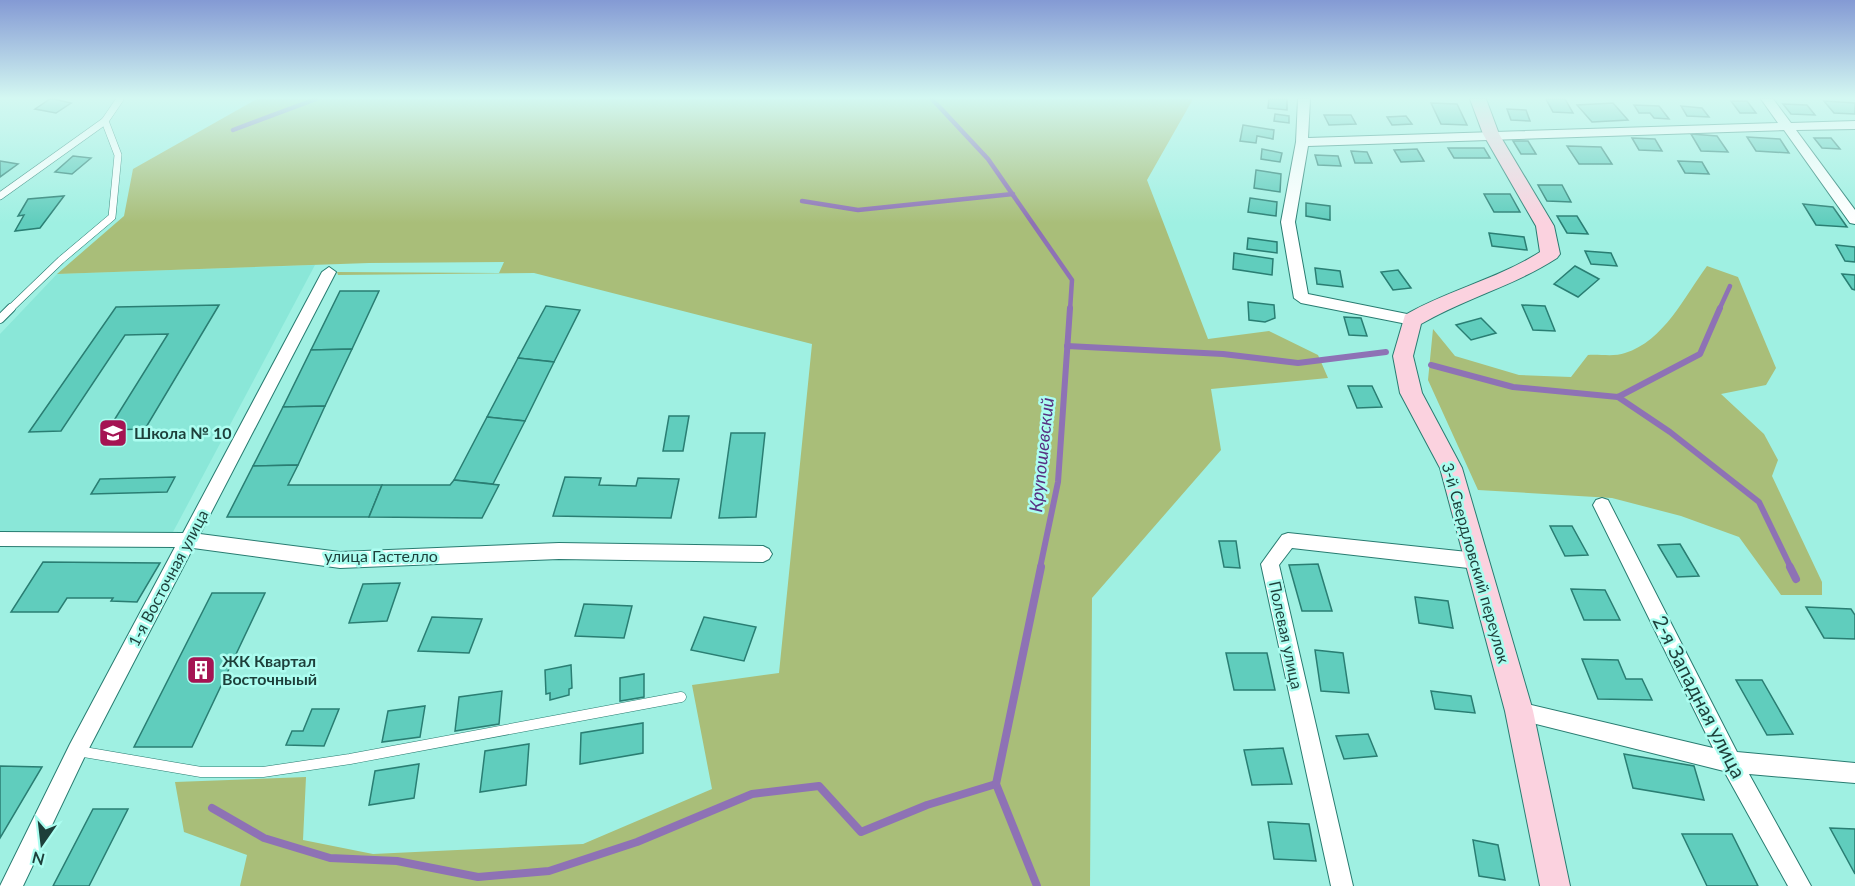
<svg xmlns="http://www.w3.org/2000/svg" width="1855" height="886" font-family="Lato,sans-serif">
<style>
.built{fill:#8ae7d8}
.green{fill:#a9be79}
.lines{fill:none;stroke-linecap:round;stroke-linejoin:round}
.stream-far2{stroke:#8e72b5;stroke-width:4.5}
.stream-far1{stroke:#8e72b5;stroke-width:6}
.stream{stroke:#8e72b5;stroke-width:8}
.building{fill:#60cdbd;stroke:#2a7e73;stroke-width:1.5}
.lane-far2-casing{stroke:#287c71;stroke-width:8}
.lane-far1-casing{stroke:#287c71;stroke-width:10}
.lane-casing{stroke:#287c71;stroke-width:11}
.street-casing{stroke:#287c71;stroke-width:2}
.secondary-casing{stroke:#287c71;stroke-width:2}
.lane-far2{stroke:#fff;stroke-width:7}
.lane-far1{stroke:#fff;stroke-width:8}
.lane{stroke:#fff;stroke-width:10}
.street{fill:#fff;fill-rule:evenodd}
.secondary{fill:#fbd2df;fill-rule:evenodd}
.labels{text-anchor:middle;stroke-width:5;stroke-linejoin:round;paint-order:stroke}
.poi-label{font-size:16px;font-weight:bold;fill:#1d3f3a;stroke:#acfdf0;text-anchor:start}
.street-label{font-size:16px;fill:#1d3f3a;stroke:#acfdf0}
.water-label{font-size:18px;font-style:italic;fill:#573082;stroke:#acfdf0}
.near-street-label{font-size:20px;fill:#1d3f3a;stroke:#acfdf0}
</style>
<rect width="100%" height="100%" fill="#9ff0e2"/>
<polygon class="built" points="315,265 173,532 0,533 0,334 57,274"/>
<g class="green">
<polygon points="257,99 1193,99 1147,180 1208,339 1269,331 1318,355 1328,378 1211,389 1221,450 1092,598 1090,886 240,886 247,855 184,832 175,782 306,777 303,840 373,854 583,844 712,789 692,685 779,673 812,344 534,273 338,275 337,272 499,273 504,262 369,263 57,274 124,216 133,169"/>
<path d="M 1707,266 L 1738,277 L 1776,368 L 1766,385 L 1721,394 L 1764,434 L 1778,460 L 1772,476 L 1822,582 L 1822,595 L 1781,595 L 1739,537 L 1681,516 L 1612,498 L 1478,490 L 1428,380 L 1433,329 L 1455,356 L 1519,375 L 1571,377 L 1588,355 C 1599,354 1615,357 1625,353 C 1664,341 1684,297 1707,266 Z"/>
</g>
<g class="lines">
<g class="stream-far2">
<polyline points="932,99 988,159 1072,280 1070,310"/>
<polyline points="233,130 316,99"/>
<polyline points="802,201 858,210 1013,194"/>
<polyline points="1719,310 1730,286"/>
</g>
<g class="stream-far1">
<polyline points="1067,346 1223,354 1298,363 1386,352"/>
<polyline points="1431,365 1513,387 1618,397 1700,354 1720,308"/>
<polyline points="1618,397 1670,432 1759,502 1791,568"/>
<polyline points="1040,568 1058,482 1070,308"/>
</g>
<g class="stream">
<polyline points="1790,567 1796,579"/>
<polyline points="212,808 264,838 330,858 397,861 478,877 549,871 637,842 752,794 819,786 861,832 927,805 996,784"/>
<polyline points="1037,886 996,784 1041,567"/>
</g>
</g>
<g class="building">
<polygon points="50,99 54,99 71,103 56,113 35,109"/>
<polygon points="1269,99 1287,99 1287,110 1268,108"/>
<polygon points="1546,99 1565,99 1573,113 1553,112"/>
<polygon points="1731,101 1747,101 1756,113 1740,113"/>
<polygon points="1824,101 1855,103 1855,114 1834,113"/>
<polygon points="1431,103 1457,104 1467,125 1441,124"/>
<polygon points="1613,103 1628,120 1592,122 1577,105"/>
<polygon points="1783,104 1807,105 1815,115 1791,114"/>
<polygon points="1634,105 1659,106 1669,119 1654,118 1650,113 1639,113"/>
<polygon points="1681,106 1702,108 1709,117 1687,116"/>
<polygon points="1507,109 1526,110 1530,121 1511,120"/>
<polygon points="1275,114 1289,116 1289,123 1274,121"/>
<polygon points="1324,115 1351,115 1356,124 1329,125"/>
<polygon points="1406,116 1412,124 1392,125 1387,117"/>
<polygon points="1243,125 1274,130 1273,139 1257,136 1256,143 1240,141"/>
<polygon points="1691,134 1717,136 1728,152 1701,151"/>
<polygon points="1747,137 1780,139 1789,153 1756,151"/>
<polygon points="1632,138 1655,139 1662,151 1639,150"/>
<polygon points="1814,138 1831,138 1840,149 1822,148"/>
<polygon points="1513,141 1528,141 1536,154 1521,154"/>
<polygon points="1567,146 1601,147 1612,164 1579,164"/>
<polygon points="1448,148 1484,148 1490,158 1454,158"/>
<polygon points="1262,149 1282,153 1280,162 1261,159"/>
<polygon points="1417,149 1424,161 1401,162 1394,150"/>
<polygon points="1351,151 1367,152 1372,163 1355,163"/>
<polygon points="1315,155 1338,156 1341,166 1318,165"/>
<polygon points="73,156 91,158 72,174 55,172"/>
<polygon points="0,161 18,164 0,177"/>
<polygon points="1678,161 1702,162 1709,174 1685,173"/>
<polygon points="1256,170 1281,174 1280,192 1254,188"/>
<polygon points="1538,185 1562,185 1571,202 1547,201"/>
<polygon points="1484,194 1510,194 1520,212 1494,212"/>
<polygon points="64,196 40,228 15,231 24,215 18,216 28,199"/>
<polygon points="1250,198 1277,202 1276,216 1248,212"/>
<polygon points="1306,203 1330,206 1330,220 1306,216"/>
<polygon points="1803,204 1833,207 1847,227 1816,225"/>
<polygon points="1557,216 1577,216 1588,234 1567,233"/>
<polygon points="1489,233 1524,237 1527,250 1492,246"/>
<polygon points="1248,238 1277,242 1277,253 1247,249"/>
<polygon points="1836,245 1855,247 1855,262 1845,261"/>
<polygon points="1585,251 1611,253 1617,266 1591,264"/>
<polygon points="1234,253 1273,259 1272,275 1233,269"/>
<polygon points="1575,266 1599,279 1578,297 1554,284"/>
<polygon points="1315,268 1340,271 1343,287 1317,284"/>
<polygon points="1398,270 1411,288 1393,290 1381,272"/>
<polygon points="1842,274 1855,275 1855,290 1852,289"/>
<polygon points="340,291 379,291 352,349 311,350"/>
<polygon points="1248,302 1274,305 1275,318 1265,322 1249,320"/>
<polygon points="219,305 145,429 108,430 168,334 125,335 61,431 29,432 116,307"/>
<polygon points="1522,305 1545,306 1555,331 1533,330"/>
<polygon points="546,306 580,310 554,362 518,358"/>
<polygon points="1344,317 1361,318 1367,336 1349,335"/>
<polygon points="1481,318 1496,333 1471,340 1456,325"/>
<polygon points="352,349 325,406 283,407 311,350"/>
<polygon points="518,358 554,362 525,421 487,417"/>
<polygon points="1348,386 1372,386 1382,407 1357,408"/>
<polygon points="325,406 298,465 253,466 283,407"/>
<polygon points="669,416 689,416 683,451 663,451"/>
<polygon points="487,417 525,421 493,484 454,480"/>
<polygon points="731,433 765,433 756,517 719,518"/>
<polygon points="298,465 288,485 382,485 369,517 227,517 253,466"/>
<polygon points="175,477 167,492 91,494 100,479"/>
<polygon points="565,477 601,478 599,485 636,486 638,478 679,479 671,518 553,516"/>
<polygon points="454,480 499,485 482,518 369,517 382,485 450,485"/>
<polygon points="1550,526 1572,526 1588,555 1565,556"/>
<polygon points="1219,541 1236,541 1240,568 1224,567"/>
<polygon points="1680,544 1699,576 1677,577 1658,545"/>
<polygon points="43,562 160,563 137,602 111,601 113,598 67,598 58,612 11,612"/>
<polygon points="1318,564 1332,611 1302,611 1289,565"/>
<polygon points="400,583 387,621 349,623 363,584"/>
<polygon points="1571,589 1605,590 1620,620 1584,620"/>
<polygon points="212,593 265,593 192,747 134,747"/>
<polygon points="1415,597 1448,601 1453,628 1419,623"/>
<polygon points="584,604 632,606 624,638 575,636"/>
<polygon points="1806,607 1851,609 1855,615 1855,639 1824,638"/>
<polygon points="432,617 482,619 469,653 418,651"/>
<polygon points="704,617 756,627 744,661 691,650"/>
<polygon points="1315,650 1343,653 1349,693 1321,691"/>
<polygon points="1226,653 1267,653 1275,690 1234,690"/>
<polygon points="1582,659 1618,660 1626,679 1642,679 1652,700 1598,699"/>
<polygon points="571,665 572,688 569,689 569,695 550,700 550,693 546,694 545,670"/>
<polygon points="644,674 644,697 620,701 620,678"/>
<polygon points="1736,680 1762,680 1793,734 1767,735"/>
<polygon points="502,691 499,724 455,731 459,697"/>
<polygon points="1431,691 1471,696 1475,713 1435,709"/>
<polygon points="425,706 420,737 382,742 388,711"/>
<polygon points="312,709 339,709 324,746 286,745 292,731 303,731"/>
<polygon points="643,723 643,753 580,764 581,733"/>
<polygon points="1368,734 1377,756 1344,759 1336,736"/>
<polygon points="529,744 526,785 480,792 485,751"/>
<polygon points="1283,748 1292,784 1252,785 1244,750"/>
<polygon points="1624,754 1694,766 1704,800 1633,788"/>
<polygon points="419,764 414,798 369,805 375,771"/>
<polygon points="0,766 42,767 0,838"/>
<polygon points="93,809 128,809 89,886 53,886"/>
<polygon points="1268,822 1309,824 1316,861 1274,859"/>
<polygon points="1830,828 1855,829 1855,874"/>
<polygon points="1682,834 1732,834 1758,886 1707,886"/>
<polygon points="1473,840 1498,845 1505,880 1479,876"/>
</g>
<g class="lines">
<g class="lane-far2-casing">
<g id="lane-far2">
<polyline points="0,196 105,121"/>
<polyline points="9,310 61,260 112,217 118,155 105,121 120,99"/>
</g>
</g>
<g class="lane-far1-casing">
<polyline id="lane-far1" points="0,319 11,308"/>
</g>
<g class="lane-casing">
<polyline id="lane" points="78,751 201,772 263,772 350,759 681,697"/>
</g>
<g class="street-casing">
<g id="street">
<polygon points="1298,99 1310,99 1308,138 1778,123 1761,99 1773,99 1791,123 1855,121 1855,129 1796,130 1855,210 1855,224 1850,223 1784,130 1308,146 1295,222 1308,294 1412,315 1419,320 1412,325 1301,303 1294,298 1281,222 1296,142"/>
<polygon points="329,267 336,272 200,534 340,552 559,543 763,546 769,549 772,554 769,559 763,562 559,559 340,568 193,548 84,758 23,886 0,886 70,744 175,547 0,546 0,532 183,533 322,272"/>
<polygon points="1602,498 1608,500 1737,752 1855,763 1855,783 1749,774 1811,886 1788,886 1724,771 1512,718 1509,711 1512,704 1519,702 1713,748 1593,505 1596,500"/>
<polygon points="1288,533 1477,553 1483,556 1486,561 1483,566 1477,569 1292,548 1279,565 1353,886 1331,886 1261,564 1282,535"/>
</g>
</g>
<g class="secondary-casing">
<path id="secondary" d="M 1470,99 L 1486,99 L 1499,134 L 1554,226 L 1560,254 L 1557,258 C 1514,286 1465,298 1421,324 L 1413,356 L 1422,393 L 1462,468 L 1533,711 L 1570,886 L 1540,886 L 1505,711 L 1440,468 L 1400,393 L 1393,356 L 1405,315 C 1448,290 1498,279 1540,252 L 1536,226 L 1483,134 Z"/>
</g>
<use href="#lane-far2" class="lane-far2"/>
<use href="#lane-far1" class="lane-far1"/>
<use href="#lane" class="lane"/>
<use href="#street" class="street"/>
<use href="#secondary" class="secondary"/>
</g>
<linearGradient id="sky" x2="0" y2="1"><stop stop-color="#849ad4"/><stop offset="0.44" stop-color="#d4f8f2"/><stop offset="1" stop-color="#d4f8f2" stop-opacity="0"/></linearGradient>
<rect width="1855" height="223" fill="url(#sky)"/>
<defs>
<g id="school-square" transform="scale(1.5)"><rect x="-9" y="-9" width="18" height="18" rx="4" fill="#a51453" stroke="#acfdf0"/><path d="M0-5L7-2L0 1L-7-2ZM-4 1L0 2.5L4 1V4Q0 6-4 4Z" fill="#fff"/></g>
<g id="building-square" transform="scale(1.5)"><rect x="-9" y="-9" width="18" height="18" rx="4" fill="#a51453" stroke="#acfdf0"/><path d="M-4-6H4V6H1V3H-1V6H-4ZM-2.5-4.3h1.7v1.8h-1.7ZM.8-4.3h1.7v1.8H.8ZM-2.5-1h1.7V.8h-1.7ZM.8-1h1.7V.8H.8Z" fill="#fff"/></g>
</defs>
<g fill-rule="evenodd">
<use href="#school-square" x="113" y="433"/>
<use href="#building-square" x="201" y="670"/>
</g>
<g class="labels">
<g class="poi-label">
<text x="134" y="439">Школа № 10</text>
<text x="222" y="667">ЖК Квартал<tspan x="222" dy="18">Восточныый</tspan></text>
</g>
<g class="street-label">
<text x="381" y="562">улица Гастелло</text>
<text transform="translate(1476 563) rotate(74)" y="6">3-й Свердловский переулок</text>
<text transform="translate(168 578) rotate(-62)" y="6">1-я Восточная улица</text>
<text transform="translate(1286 635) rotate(78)" y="6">Полевая улица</text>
</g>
<g class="water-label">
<text transform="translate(1042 455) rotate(-84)" y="6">Крупошевский</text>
</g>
<g class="near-street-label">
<text transform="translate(1699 697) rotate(63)" y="7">2-я Западная улица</text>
</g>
</g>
<g transform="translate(42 844) rotate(194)" stroke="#acfdf0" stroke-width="4.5" paint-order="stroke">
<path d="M0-4.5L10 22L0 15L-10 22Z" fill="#1d3f3a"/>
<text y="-9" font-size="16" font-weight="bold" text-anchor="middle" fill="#1d3f3a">N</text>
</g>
</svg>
